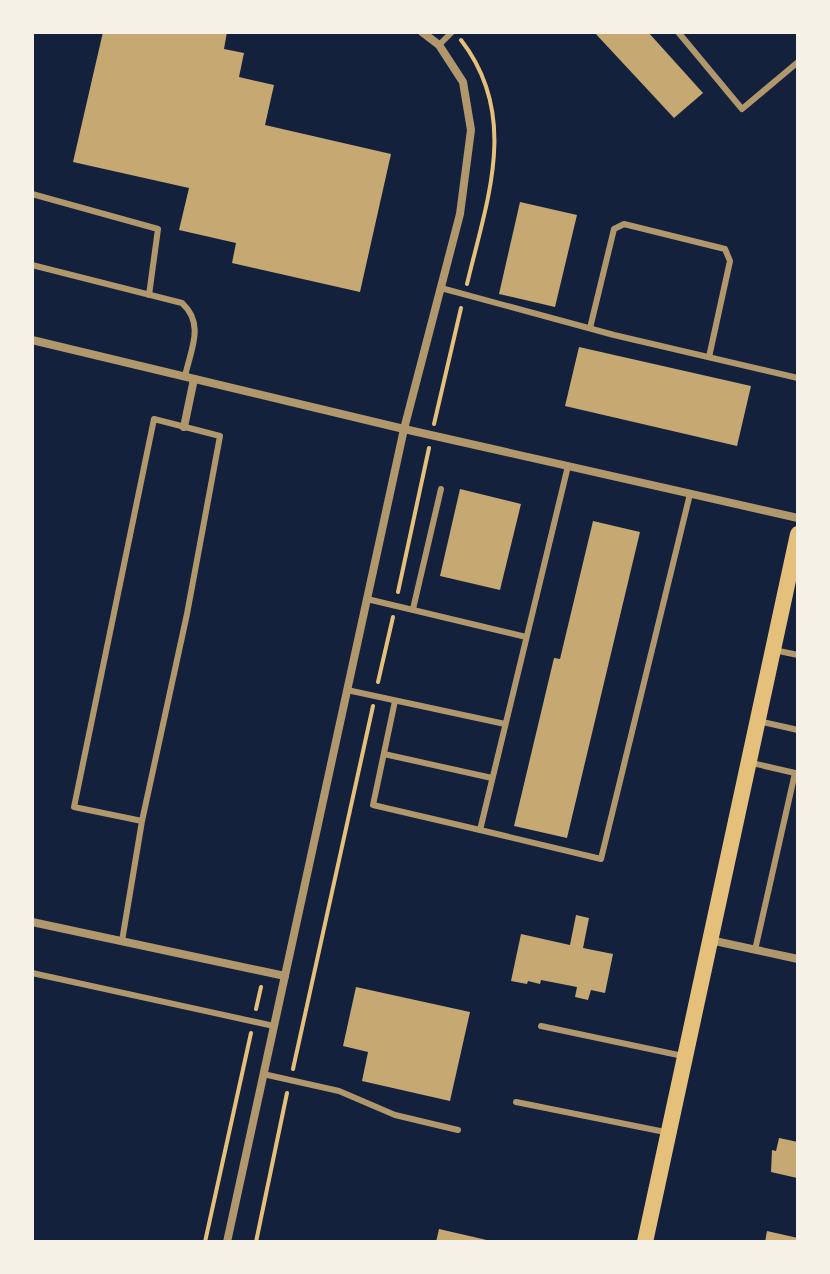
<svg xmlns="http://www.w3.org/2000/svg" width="830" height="1274" font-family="Barlow,sans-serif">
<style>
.building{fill:#c6a872}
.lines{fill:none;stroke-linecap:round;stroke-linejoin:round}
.path{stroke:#e5c07b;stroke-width:4}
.service{stroke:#b1986c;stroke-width:6}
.minor{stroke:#b1986c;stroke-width:8}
.secondary{stroke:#e5c07b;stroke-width:16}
</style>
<rect width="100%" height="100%" fill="#14213d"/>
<g class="building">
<polygon points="103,32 227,32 224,49 244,53 239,77 274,85 265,125 391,154 360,292 232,263 236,243 179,230 189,188 73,162"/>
<polygon points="594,32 648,32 703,93 674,118"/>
<polygon points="520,202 577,215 555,307 499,294"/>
<polygon points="579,347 751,386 737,446 565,406"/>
<polygon points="460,489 521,504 500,590 440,576"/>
<polygon points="593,521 640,532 567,838 514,826 554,658 560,659"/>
<polygon points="576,915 589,918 583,948 613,954 605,993 591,990 588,1000 575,997 577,987 541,980 540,984 528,981 527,984 511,981 521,934 570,945"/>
<polygon points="356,987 470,1012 450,1101 362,1081 368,1052 343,1046"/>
<polygon points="779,1138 798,1142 797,1178 771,1172 772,1150 776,1151"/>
<polygon points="439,1229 491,1241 491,1242 436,1242"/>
<polygon points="767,1231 798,1238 798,1242 765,1242"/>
</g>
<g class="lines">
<g class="path">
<path d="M 461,40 C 520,116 487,200 467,284"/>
<polyline points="434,424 461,308"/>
<polyline points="398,592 429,448"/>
<polyline points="378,682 393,617"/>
<polyline points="256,1009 261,987"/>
<polyline points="293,1069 373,706"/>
<polyline points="205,1242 251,1033"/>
<polyline points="256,1242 287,1093"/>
</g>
<g class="service">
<polyline points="678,32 742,109 798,62"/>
<polyline points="439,45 452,32"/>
<polyline points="32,194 158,229 149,295"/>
<path d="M 32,265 L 182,303 C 205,324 191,349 185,376"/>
<polyline points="441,288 614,335 798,378"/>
<polyline points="590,328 614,229 624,224 725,249 730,261 709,357"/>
<polyline points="568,466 480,830 601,859 690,494"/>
<polyline points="367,599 526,637"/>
<polyline points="413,609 441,489"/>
<polyline points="774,650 798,655"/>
<polyline points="347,690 505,724"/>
<polyline points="395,701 373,805 480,830"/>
<polyline points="758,721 798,730"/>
<polyline points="384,754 492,778"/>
<polyline points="752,763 795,773"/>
<polyline points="122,941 142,821 187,614 220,436 154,419 74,807 142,821"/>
<polyline points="755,950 795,773 798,774"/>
<polyline points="32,973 274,1026"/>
<polyline points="541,1026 683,1056"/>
<polyline points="263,1074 339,1091 395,1115 458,1130"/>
<polyline points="516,1102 665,1132"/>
</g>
<g class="minor">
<polyline points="32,340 404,429 798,518"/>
<polyline points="184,427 194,379"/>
<polyline points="32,922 285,976"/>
<polyline points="710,940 798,959"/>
<polyline points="227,1242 404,429 460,214 471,130 463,82 439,45 422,32"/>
</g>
<polyline class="secondary" points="645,1242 798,534"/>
</g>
<rect width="830" height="1274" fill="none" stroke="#f6f1e7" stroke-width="68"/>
</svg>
